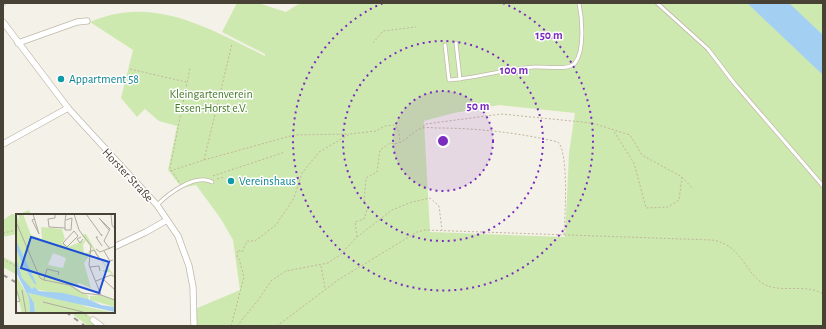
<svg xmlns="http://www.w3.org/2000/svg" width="826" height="329" font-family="'Alegreya Sans',sans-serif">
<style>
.green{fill:#cee9b0;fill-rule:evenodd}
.water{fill:#a3d0f2}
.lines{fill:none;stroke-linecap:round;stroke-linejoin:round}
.lane-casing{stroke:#c0b9aa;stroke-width:4.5}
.street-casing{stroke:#c0b9aa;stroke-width:7}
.path{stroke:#c2b59b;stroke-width:1;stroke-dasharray:2 2;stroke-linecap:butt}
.lane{stroke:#fff;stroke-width:3}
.street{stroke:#fff;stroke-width:5.5}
.rail{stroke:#979797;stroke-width:2;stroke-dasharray:5 5;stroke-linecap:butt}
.ring{fill:none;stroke:#7b2cbf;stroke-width:2;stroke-dasharray:2 4}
.culture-dot{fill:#0f9aa8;stroke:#fff;stroke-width:1.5}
.labels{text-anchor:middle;stroke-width:3;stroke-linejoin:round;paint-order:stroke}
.culture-label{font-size:12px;fill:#0d838f;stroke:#fff;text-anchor:start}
.park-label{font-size:12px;fill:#467b28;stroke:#fff}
.street-label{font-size:12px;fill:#484136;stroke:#fff}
.inset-road{fill:none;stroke:#afaba1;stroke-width:1}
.view{fill:#1d4ed8;fill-opacity:0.15;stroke:#1d4ed8;stroke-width:2}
.inset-edge{fill:none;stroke:#484136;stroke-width:2}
.centre{fill:#7b2cbf;stroke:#fff;stroke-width:2}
.ring-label{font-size:12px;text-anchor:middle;font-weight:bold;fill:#7b2cbf;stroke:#fff;stroke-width:3;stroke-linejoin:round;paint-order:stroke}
</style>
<rect width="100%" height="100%" fill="#f4f1e8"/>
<g class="green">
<path d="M 237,3 L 258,3 L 286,12 L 300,3 L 823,3 L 823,326 L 195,326 L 195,309 L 240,290 L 233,240 L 221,219 L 196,185 L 182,188 L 168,170 L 177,126 L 159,121 L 145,109 L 137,117 L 121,98 L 133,50 L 90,22 C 100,18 111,14 122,13 C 172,5 222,35 265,56 L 265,54 L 222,32 ZM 499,105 L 575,113 L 569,153 L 565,237 L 430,232 L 424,121 L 454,113 Z"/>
<polygon points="29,210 31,215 17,215 17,234 3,237 3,220 12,214 17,215"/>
<polygon points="3,257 17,264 17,275 3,267"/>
<polygon points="70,312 84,312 102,326 88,326"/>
</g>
<polygon class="water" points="747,3 789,3 823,35 823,75"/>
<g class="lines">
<g class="lane-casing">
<g id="lane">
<polyline points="657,3 708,49 734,83 823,186"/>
<polyline points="3,4 4,3"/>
<polyline points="456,43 460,79"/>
<path d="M 445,45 L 449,80 C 477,78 505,69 534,67 C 544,66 569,71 575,63 C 585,50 582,18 579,3"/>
<path d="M 157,205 C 168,194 195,173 212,182"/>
</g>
</g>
<g class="street-casing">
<g id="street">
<polyline points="3,22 68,108 157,205 178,236 189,266 193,287 194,326"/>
<polyline points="18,43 77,22 87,21"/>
<polyline points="3,144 68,108"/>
<polyline points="114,247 146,232 167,220"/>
<polyline points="93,320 101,326"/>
</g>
</g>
<g class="path">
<polyline points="373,43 383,31 416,27"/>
<polyline points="130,69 186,82"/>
<polyline points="423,127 426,124 501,114 592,123 630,135 642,155 682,177 679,200 668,207 646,208 634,163 613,130"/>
<polyline points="204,160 294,135 349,134"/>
<polyline points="170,171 204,160 232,44"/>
<polyline points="213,176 285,152"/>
<polyline points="682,177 693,189"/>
<polyline points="217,179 224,177"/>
<polyline points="179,182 170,168 190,68"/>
<polyline points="3,233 17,230"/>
<path d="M 357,237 L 355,222 L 364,219 L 368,207 L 364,202 L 366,178 L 377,172 L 380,150 L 390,143 C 404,147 411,130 423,128 C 428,127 433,128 438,128 C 477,128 520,133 558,142 C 569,153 565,218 564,235"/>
<polyline points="3,259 17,267"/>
<polyline points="321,266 325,288"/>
<polyline points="82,312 88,317"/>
<polyline points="231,326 244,277 239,259 237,257 238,250 242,252 247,241 255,241 276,225 294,198 302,173 319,152 350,134 376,131 385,126 395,125 399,132 400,142"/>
<polyline points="237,326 259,299 271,281 286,271 328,263 340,255 357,237 392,210 412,202 430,198 439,206 442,230"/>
<path d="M 277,326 L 338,280 L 417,232 L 425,230 L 712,240 C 744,245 745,277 768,286 C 785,292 808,284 823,294"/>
</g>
<use href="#lane" class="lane"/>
<use href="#street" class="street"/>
<g class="rail">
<polyline points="3,275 17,283"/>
<polyline points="66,312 85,326"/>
</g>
</g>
<circle cx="443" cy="141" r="50" fill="#7b2cbf" fill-opacity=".12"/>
<g class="ring">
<circle cx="443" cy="141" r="50"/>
<circle cx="443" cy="141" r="100"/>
<path d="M503 3A150 150 0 1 1 383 3"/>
</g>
<g class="culture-dot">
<circle cx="61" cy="79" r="4"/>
<circle cx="231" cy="181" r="4"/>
</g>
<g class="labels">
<g class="culture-label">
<text x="69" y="83">Appartment 58</text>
<text x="239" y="185">Vereinshaus</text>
</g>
<g class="park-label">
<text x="211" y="98">Kleingartenverein<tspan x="211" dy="14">Essen-Horst e.V.</tspan></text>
</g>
<g class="street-label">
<text transform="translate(128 175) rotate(47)" y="4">Horster Straße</text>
</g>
</g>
<g transform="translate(16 214)">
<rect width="99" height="99" fill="#f4f1e8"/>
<path d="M 2,0 L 7,0 L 15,21 L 26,25 L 25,13 L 46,15 L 49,25 L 46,29 L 52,33 L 69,26 L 66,21 L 70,20 L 84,44 L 99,62 L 93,58 L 87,58 L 87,56 L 92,56 L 70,26 L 67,31 L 68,39 L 76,38 L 68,49 L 75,74 L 63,69 L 60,72 L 53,70 L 73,82 L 72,85 L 13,74 L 6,64 L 0,47 L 0,1 L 4,8 ZM 37,39 L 50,44 L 47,54 L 32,51 ZM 0,61 L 13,84 L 14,99 L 6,99 L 0,76 ZM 12,79 L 57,87 L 71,93 L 99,99 L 19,99 L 18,89 ZM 85,81 L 99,86 L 99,93 L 74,86 L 74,82 Z" fill="#cee9b0" fill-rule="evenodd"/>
<path d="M 0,26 L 20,69 L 19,71 L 6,49 L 0,35 ZM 1,46 L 6,64 L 16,75 L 18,73 L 23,77 L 47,79 L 72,85 L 85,91 L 99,93 L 99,98 L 12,79 L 18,89 L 19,99 L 14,99 L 13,84 L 0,58 Z" fill="#a3d0f2"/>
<path class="inset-road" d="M 17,0 L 23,20 L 16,6 L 19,5M 39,0 L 39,4 L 32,5 L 33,13 L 49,14M 58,0 L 63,16 L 75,32 L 73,51 L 85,81M 70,0 L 86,22 L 85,20M 95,0 L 96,11 L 99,15M 50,6 L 56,4 L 55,16 L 49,16 L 49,7 L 50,0M 0,8 L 24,64 L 28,66 L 31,55 L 43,58 L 42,61M 93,16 L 83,4 L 94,15 L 88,27 L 94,35M 58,17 L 62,22 L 51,33 L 47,29 ZM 65,23 L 61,25 L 64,29 L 67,25M 82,23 L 80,23 L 86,32M 80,35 L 84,38 L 99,32M 88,37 L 94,47 L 97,46M 73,38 L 78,36 L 84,46M 74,53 L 83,52 L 84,57M 87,65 L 99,76M 28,66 L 53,71M 80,67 L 95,61 L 99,63M 52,70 L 66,79 L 85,81 L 99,86M 0,74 L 4,87 L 0,88M 6,76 L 10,99M 27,88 L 67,98"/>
<path class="view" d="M 15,23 L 93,48 L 83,79 L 5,54 Z"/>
<rect width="99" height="99" class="inset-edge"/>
</g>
<circle cx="443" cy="141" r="6" class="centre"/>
<g class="ring-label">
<text x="549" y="39">150 m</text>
<text x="514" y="74">100 m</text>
<text x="478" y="110">50 m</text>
</g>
<rect width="826" height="329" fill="none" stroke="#484136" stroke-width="8"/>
</svg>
